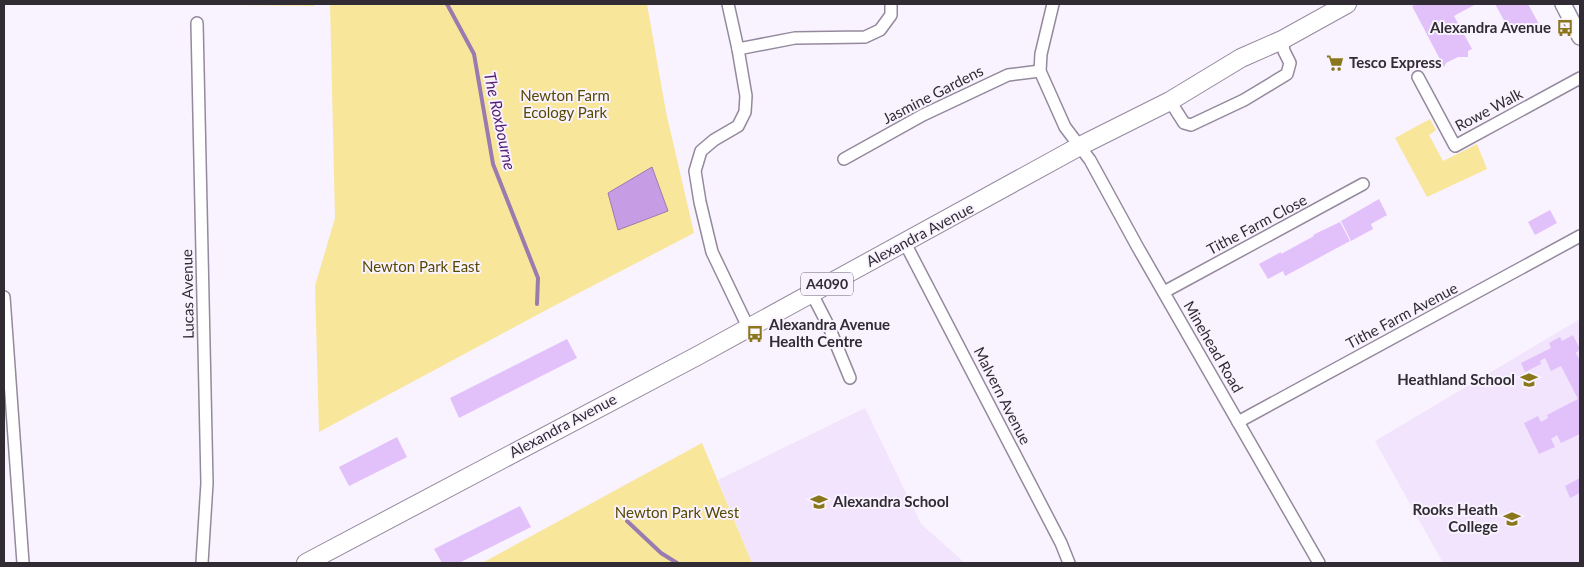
<svg xmlns="http://www.w3.org/2000/svg" width="1584" height="567" font-family="Lato,sans-serif">
<style>
.built{fill:#f1e4fc}
.green{fill:#f8e69b}
.water{fill:#c69de4;stroke:#997baf}
.lines{fill:none;stroke-linecap:round;stroke-linejoin:round}
.stream{stroke:#997baf;stroke-width:4}
.building{fill:#e2c1fb}
.street-casing{stroke:#94899d;stroke-width:14}
.secondary-casing{stroke:#94899d;stroke-width:18}
.primary-casing{stroke:#94899d;stroke-width:20}
.street{stroke:#fff;stroke-width:11}
.secondary{stroke:#fff;stroke-width:15}
.primary{stroke:#fff;stroke-width:18}
.labels{text-anchor:middle;stroke-width:4;stroke-linejoin:round;paint-order:stroke}
.shield{fill:#f9f2ff;stroke:#6d6771;stroke-width:1}
.shield-label{font-size:14px;font-weight:bold;fill:#312c34}
.poi-label{font-size:15px;font-weight:bold;fill:#312c34;stroke:#f9f2ff;text-anchor:end}
.street-label{font-size:15px;fill:#312c34;stroke:#f9f2ff}
.park-label{font-size:15px;fill:#574902;stroke:#f9f2ff}
.water-label{font-size:16px;font-style:italic;fill:#531e71;stroke:#f9f2ff}
</style>
<rect width="100%" height="100%" fill="#f9f2ff"/>
<g class="built">
<polygon points="1580,319 1580,563 1443,563 1375,441"/>
<polygon points="865,408 921,524 965,563 752,563 718,480"/>
</g>
<g class="green">
<polygon points="167,4 314,4 314,6"/>
<polygon points="330,4 647,4 666,112 694,233 550,308 319,432 315,286 335,218"/>
<polygon points="1430,119 1436,130 1429,135 1443,161 1477,144 1487,169 1427,197 1395,138"/>
<polygon points="702,443 752,563 482,563"/>
</g>
<polygon class="water" points="652,167 668,211 618,230 608,193"/>
<g class="lines">
<g class="stream">
<polyline points="447,4 474,54 493,164 538,278 537,304"/>
<polyline points="627,521 661,553 677,563"/>
</g>
</g>
<g class="building">
<polygon points="1417,4 1476,4 1454,16 1472,49 1468,51 1468,57 1458,57 1446,63 1444,67 1412,6"/>
<polygon points="1495,4 1528,4 1540,26 1522,35 1518,29 1511,33"/>
<polygon points="1379,199 1387,215 1371,224 1373,229 1351,241 1341,221"/>
<polygon points="1550,210 1557,223 1535,235 1528,222"/>
<polygon points="1340,222 1350,241 1285,276 1283,271 1268,279 1259,264 1281,252 1281,254 1314,236 1313,235 1319,232"/>
<polygon points="1573,335 1580,349 1576,353 1580,361 1580,434 1561,443 1557,435 1551,439 1555,447 1539,454 1524,423 1538,416 1541,422 1548,418 1547,415 1578,399 1561,366 1551,371 1545,358 1540,361 1541,364 1525,372 1521,363 1551,348 1549,343 1560,337 1562,341"/>
<polygon points="567,339 577,358 459,418 450,398"/>
<polygon points="397,437 407,457 349,486 339,467"/>
<polygon points="1580,478 1580,493 1570,498 1565,486"/>
<polygon points="520,506 531,527 459,563 442,563 434,549"/>
</g>
<g class="lines">
<g class="street-casing">
<g id="street">
<polyline points="728,4 738,49 746,96 745,112 738,126 714,140 701,151 695,171 700,202 712,252 748,327"/>
<polyline points="1053,4 1041,54 1040,71 1065,127 1090,160 1137,246 1319,563"/>
<polyline points="197,23 207,483 202,563"/>
<polyline points="738,49 795,38 865,37 880,30 891,15 891,4"/>
<polyline points="1418,77 1455,146 1580,78"/>
<polyline points="1170,101 1184,123 1191,125 1244,100 1287,74 1290,63 1284,51 1282,40"/>
<polyline points="844,159 923,115 1008,75 1040,71"/>
<polyline points="905,243 1061,543 1069,563"/>
<polyline points="811,292 829,327 850,378"/>
<polyline points="1164,292 1363,184"/>
<polyline points="4,297 23,563"/>
<polyline points="1238,422 1580,236"/>
</g>
</g>
<g class="secondary-casing">
<polyline id="secondary" points="1563,4 1580,37"/>
</g>
<g class="primary-casing">
<polyline id="primary" points="306,563 699,355 1080,146 1170,101 1241,58 1282,40 1347,4"/>
</g>
<use href="#street" class="street"/>
<use href="#secondary" class="secondary"/>
<use href="#primary" class="primary"/>
</g>
<defs>
<g id="bus-bare" transform="scale(1.35)"><path d="M-5-6H5V4H4V6H2V4H-2V6H-4V4H-5ZM-3.5-4V0h7V-4ZM-3.5 1.2v1.5H-2V1.2ZM2 1.2v1.5H3.5V1.2Z" fill="#8b771b" stroke="#f9f2ff" stroke-width="2.5" paint-order="stroke"/></g>
<g id="supermarket-bare" transform="scale(1.35)"><path d="M-6-5.5h2.5l.6 2H6L4.5 2H-2.5L-4.4-4H-6ZM-1.5 3.2a1.3 1.3 0 1 0 .1 0ZM3 3.2a1.3 1.3 0 1 0 .1 0Z" fill="#8b771b" stroke="#f9f2ff" stroke-width="2.5" paint-order="stroke"/></g>
<g id="school-bare" transform="scale(1.35)"><path d="M0-5L7-2L0 1L-7-2ZM-4 1L0 2.5L4 1V4Q0 6-4 4Z" fill="#8b771b" stroke="#f9f2ff" stroke-width="2.5" paint-order="stroke"/></g>
</defs>
<g fill-rule="evenodd">
<use href="#bus-bare" x="1565" y="28"/>
<use href="#supermarket-bare" x="1335" y="63"/>
<use href="#bus-bare" x="755" y="334"/>
<use href="#school-bare" x="1529" y="380"/>
<use href="#school-bare" x="819" y="502"/>
<use href="#school-bare" x="1512" y="519"/>
</g>
<g class="labels">
<rect class="shield" x="801" y="272.5" width="52" height="23" rx="4"/>
<g class="shield-label">
<text x="827" y="289">A4090</text>
</g>
<g class="poi-label">
<text x="1551" y="33">Alexandra Avenue</text>
<text x="1349" y="68" text-anchor="start">Tesco Express</text>
<text x="769" y="330" text-anchor="start">Alexandra Avenue<tspan x="769" dy="17">Health Centre</tspan></text>
<text x="1515" y="385">Heathland School</text>
<text x="833" y="507" text-anchor="start">Alexandra School</text>
<text x="1498" y="515">Rooks Heath<tspan x="1498" dy="17">College</tspan></text>
</g>
<g class="street-label">
<text transform="translate(933 95) rotate(-27)" y="5">Jasmine Gardens</text>
<text transform="translate(1489 110) rotate(-28)" y="5">Rowe Walk</text>
<text transform="translate(1257 225) rotate(-28)" y="5">Tithe Farm Close</text>
<text transform="translate(920 235) rotate(-28)" y="5">Alexandra Avenue</text>
<text transform="translate(188 294) rotate(-91)" y="5">Lucas Avenue</text>
<text transform="translate(1402 316) rotate(-28)" y="5">Tithe Farm Avenue</text>
<text transform="translate(1213 347) rotate(60)" y="5">Minehead Road</text>
<text transform="translate(1002 396) rotate(63)" y="5">Malvern Avenue</text>
<text transform="translate(563 426) rotate(-28)" y="5">Alexandra Avenue</text>
</g>
<g class="park-label">
<text x="565" y="101">Newton Farm<tspan x="565" dy="17">Ecology Park</tspan></text>
<text x="421" y="272">Newton Park East</text>
<text x="677" y="518">Newton Park West</text>
</g>
<g class="water-label">
<text transform="translate(500 121) rotate(78)" y="6">The Roxbourne</text>
</g>
</g>
<rect width="1584" height="567" fill="none" stroke="#312c34" stroke-width="10"/>
</svg>
